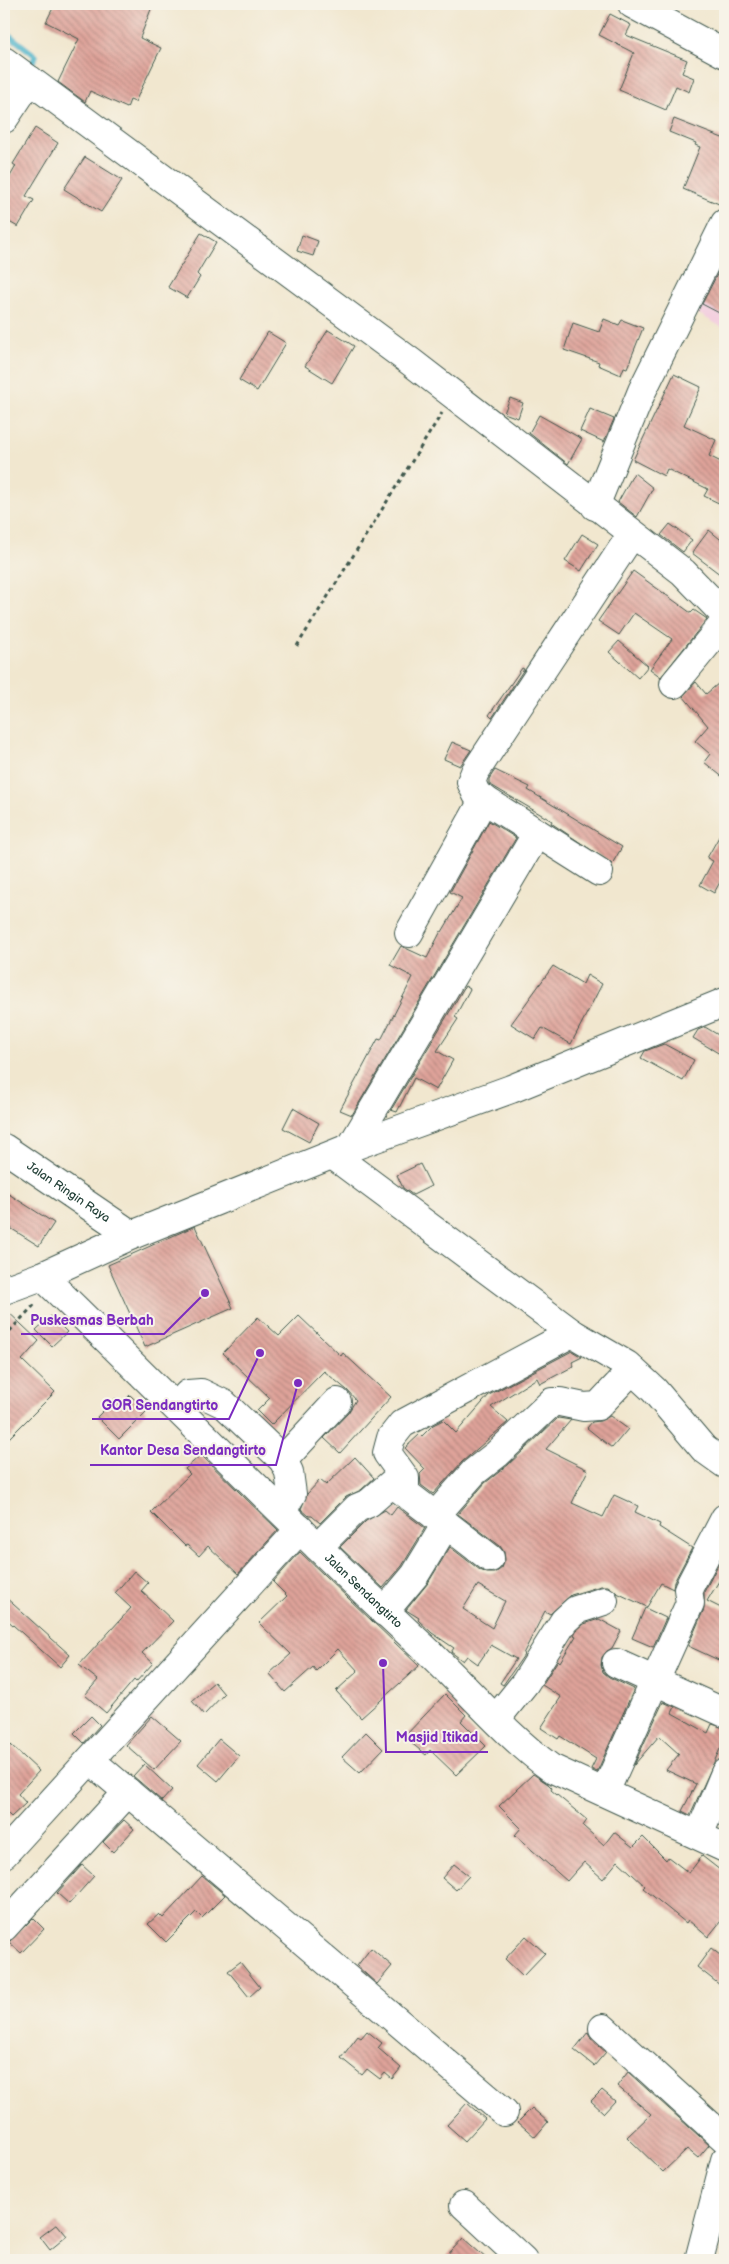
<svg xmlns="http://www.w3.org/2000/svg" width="729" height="2264" font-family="'Balsamiq Sans',sans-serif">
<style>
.built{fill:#f3cfdf}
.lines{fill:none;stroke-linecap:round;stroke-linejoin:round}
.stream{stroke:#4cb3ca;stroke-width:5.5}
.building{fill:url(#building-back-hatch);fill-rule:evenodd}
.minor-casing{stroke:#3e564b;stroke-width:30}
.path{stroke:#3e564b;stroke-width:3;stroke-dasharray:4 4;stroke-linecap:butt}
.minor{stroke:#fff;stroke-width:28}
.labels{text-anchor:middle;stroke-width:4;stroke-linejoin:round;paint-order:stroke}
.street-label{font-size:12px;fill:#1f3d34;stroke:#f7f3e8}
.leader{fill:none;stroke:#7b2cbf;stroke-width:2}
.callout-dot{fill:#7b2cbf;stroke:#f7f3e8;stroke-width:2}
.callout-label{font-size:14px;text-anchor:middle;font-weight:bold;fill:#7b2cbf;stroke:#f7f3e8;stroke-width:4;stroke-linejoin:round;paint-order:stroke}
</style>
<defs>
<pattern id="building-back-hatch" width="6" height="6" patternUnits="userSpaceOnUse" patternTransform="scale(1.25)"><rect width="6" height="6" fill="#dfa39a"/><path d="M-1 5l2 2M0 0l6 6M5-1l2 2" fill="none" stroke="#b4867e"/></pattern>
</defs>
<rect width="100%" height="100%" fill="#f7f3e8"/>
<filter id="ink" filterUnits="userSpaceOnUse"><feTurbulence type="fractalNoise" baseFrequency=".02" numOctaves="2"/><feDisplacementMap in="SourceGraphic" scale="10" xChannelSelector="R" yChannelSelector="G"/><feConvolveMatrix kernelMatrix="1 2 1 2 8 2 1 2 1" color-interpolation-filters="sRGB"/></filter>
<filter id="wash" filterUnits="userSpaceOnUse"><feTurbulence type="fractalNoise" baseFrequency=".0096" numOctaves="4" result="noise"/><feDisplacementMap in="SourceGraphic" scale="20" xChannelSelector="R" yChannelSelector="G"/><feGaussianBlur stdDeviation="1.12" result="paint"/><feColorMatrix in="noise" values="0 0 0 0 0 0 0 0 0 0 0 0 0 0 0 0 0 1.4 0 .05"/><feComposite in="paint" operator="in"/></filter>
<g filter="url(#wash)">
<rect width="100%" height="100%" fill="#f1e7cf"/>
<polygon class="built" points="725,246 725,329 690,309"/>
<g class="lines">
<polyline class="stream" points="4,31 36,56 28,69"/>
</g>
<g id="blocks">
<g class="building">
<polygon points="55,4 153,4 140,38 161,48 135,102 130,100 127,108 90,91 85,102 58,82 79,39 46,22"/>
<polygon points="610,14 631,25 626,35 687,60 682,73 694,78 689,92 676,86 666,110 619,90 634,53 599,35"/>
<polygon points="674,119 725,139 725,189 719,204 683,189 700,147 695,145 696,143 669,132"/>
<polygon points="35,128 58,143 26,196 34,200 18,227 4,219 4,187 16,166 13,164"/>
<polygon points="85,157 122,180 101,212 64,189"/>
<polygon points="201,233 216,242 197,274 200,277 187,298 168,287"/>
<polygon points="302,235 318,241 313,256 297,251"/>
<polygon points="725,259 725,316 702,304"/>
<polygon points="604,319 619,325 622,320 643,328 627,368 624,367 621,375 598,365 599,362 564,350 573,323 599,332"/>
<polygon points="328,330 354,346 332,383 305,366"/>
<polygon points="268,332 286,343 257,391 239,380"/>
<polygon points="674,374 701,387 684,425 716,440 709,456 725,464 725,506 704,496 708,489 667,469 664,476 633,460"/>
<polygon points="510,398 523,403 518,418 504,413"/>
<polygon points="590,409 614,419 604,442 580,431"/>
<polygon points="539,415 582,439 568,464 529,433"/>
<polygon points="634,473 653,488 637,517 618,502"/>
<polygon points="670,524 692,540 683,552 661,535"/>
<polygon points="709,530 725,543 725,578 692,553"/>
<polygon points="582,534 598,544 581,571 565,561"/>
<polygon points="633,571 691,613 694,610 707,619 661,677 650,669 672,639 634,613 619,635 598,621"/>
<polygon points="619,641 648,666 638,678 609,652"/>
<polygon points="522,668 524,669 492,718 489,715"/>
<polygon points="725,678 725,779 704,762 710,754 695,741 708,726 683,696 696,682 706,694"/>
<polygon points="452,742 471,750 460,766 444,759"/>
<polygon points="495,770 530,787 528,790 622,847 612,864 551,823 552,821 489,784 489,779"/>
<polygon points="489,821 516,838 352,1115 340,1110 378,1039 381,1040 413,977 390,965 401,946 427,958 441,931 442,932 462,898 450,892"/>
<polygon points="725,826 725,873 714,893 700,885 713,861 707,858"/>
<polygon points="553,966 583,984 587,975 602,984 571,1044 542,1028 535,1039 511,1024"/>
<polygon points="465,986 470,989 455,1017 458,1019 437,1051 453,1060 436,1090 414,1078 397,1112 391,1110"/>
<polygon points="705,1027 725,1039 725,1057 693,1038 698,1030"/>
<polygon points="664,1044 694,1060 683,1081 641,1058 645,1051"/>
<polygon points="293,1108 319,1123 309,1142 283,1128"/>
<polygon points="420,1164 431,1186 413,1195 403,1188 397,1175"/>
<polygon points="4,1191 54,1223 39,1246 4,1224"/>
<polygon points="195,1226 233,1308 145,1347 108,1265"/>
<polygon points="4,1308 39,1341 22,1360 55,1392 4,1443"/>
<polygon points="51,1316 67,1332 52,1346 36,1330"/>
<polygon points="299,1316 341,1356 343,1353 391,1397 340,1453 324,1438 348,1413 356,1400 347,1390 324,1371 271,1425 257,1411 270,1398 223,1353 258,1317 279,1336"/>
<polygon points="572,1351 582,1357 572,1362 574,1366 540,1384 537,1378 491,1407 508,1422 462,1462 433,1494 421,1485 420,1474 425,1469 405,1448 420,1434 422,1436 433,1425 443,1420 456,1433 489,1395"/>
<polygon points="130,1395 147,1411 119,1439 97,1417 116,1398 121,1404"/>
<polygon points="610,1416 628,1429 612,1448 587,1428 592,1422 600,1421"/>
<path d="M 558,1418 L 571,1420 L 546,1449 L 588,1470 L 572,1503 L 603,1517 L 614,1495 L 638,1506 L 635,1512 L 660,1524 L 659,1527 L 692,1548 L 674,1582 L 673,1589 L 661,1583 L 647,1607 L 617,1593 L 608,1586 L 601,1586 L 571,1595 L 550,1614 L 545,1611 L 523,1654 L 524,1655 L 503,1685 L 500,1683 L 516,1659 L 491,1645 L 478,1664 L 467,1656 L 463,1661 L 451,1652 L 454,1648 L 432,1633 L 418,1620 L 419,1618 L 406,1610 L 428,1583 L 450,1547 L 480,1570 L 487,1573 L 495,1573 L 502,1568 L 505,1560 L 504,1552 L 500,1546 L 458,1514 L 485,1483 L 508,1465 ZM 478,1585 L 505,1601 L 492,1628 L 463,1609 Z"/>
<polygon points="201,1455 278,1530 238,1574 208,1546 199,1556 187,1545 185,1546 151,1512 190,1474 185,1469"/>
<polygon points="355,1457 374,1478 361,1490 346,1497 320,1523 312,1516 309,1516 301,1509 307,1494 320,1480 326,1485"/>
<polygon points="397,1507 425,1528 402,1566 383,1588 340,1547 366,1521 385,1510 391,1515"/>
<polygon points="300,1552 419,1666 361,1718 336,1691 358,1671 338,1649 316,1671 313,1667 285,1692 269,1674 291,1654 259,1623 287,1596 273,1582"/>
<polygon points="721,1559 725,1561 725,1571 707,1601 725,1610 725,1663 688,1646 704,1609 704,1592"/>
<polygon points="134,1571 148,1583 141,1591 173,1621 142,1653 153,1663 136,1682 134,1680 106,1713 85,1695 98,1680 79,1665 131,1608 115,1593"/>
<polygon points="4,1596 70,1655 60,1667 4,1617"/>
<polygon points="645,1608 666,1618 653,1647 632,1638"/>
<polygon points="599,1619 621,1631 612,1648 607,1651 602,1657 601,1665 603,1672 609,1677 634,1689 597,1772 591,1769 596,1759 560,1736 558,1739 541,1728 561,1697 542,1685 558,1660 560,1662 576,1636 574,1635 576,1631 584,1624"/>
<polygon points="214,1682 224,1694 204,1715 192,1701"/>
<polygon points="445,1694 466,1715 461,1721 486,1746 456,1775 430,1750 426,1755 404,1737"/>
<polygon points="663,1702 675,1707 672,1713 708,1733 712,1724 725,1728 725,1738 690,1815 682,1811 696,1784 666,1770 679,1754 659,1736 634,1765"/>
<polygon points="91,1716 100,1725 84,1743 74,1733"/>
<polygon points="152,1716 181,1741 154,1770 126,1745"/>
<polygon points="366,1732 383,1749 360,1773 342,1757"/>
<polygon points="219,1739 239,1756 218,1781 198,1764"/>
<polygon points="11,1745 39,1771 18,1794 26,1803 11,1817 4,1810 4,1753"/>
<polygon points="144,1764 172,1790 162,1801 133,1776"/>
<polygon points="533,1774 548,1784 552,1788 551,1790 587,1820 583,1826 604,1845 614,1832 633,1847 643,1837 666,1860 668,1857 689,1873 702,1856 725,1874 725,1916 708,1937 688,1920 686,1923 643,1888 645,1886 618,1861 603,1879 584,1862 567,1881 515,1835 521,1828 499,1806"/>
<polygon points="124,1820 134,1829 113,1852 103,1842"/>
<polygon points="454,1864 469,1876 456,1890 442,1878"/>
<polygon points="82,1865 94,1876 69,1904 57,1893"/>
<polygon points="202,1876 225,1895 202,1918 196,1912 166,1942 148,1924 159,1914 163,1918"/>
<polygon points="33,1918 44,1929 21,1953 9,1942"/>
<polygon points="526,1936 545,1953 523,1976 505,1959"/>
<polygon points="371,1948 392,1966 377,1984 357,1966"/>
<polygon points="711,1948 725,1959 725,1989 697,1967"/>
<polygon points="240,1962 260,1987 249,1997 228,1971"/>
<polygon points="367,2031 382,2043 378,2048 401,2068 392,2079 385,2073 380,2079 367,2069 362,2075 341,2058 358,2036 361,2038"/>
<polygon points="588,2032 592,2040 606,2052 594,2066 574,2050"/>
<polygon points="628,2072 709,2145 698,2158 687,2149 663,2172 627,2137 651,2114 617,2086"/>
<polygon points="602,2090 615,2101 604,2113 591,2101"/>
<polygon points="467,2103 485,2119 465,2141 447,2125"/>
<polygon points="532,2108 548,2122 535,2137 518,2122"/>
<polygon points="57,2224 67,2236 50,2250 40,2237"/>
<polygon points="463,2238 488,2260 443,2260"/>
</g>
</g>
</g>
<g filter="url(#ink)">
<use href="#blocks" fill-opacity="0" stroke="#3e564b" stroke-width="1"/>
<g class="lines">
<g class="minor-casing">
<g id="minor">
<polyline points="632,4 725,54"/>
<polyline points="4,61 411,362 683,572 725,615"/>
<polyline points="4,119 30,80"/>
<polyline points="595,506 642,391 725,223"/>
<polyline points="674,684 725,622"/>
<polyline points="599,872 477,795 471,782 475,772 632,534"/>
<polyline points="409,933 484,799"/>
<polyline points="351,1147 537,833"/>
<path id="s1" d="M 4,1148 L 132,1235"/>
<polyline points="334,1156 572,1333 627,1365 654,1390 704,1449 725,1464"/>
<path id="s2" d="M 42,1276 C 168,1398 290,1524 419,1643 C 464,1684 502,1732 551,1768 L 725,1848"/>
<polyline points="4,1290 42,1276 132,1235 351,1147 511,1089 725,1002"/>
<polyline points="176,1407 188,1394 201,1393 224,1404 283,1460 289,1472 292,1494 282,1511"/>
<polyline points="283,1460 337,1402"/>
<polyline points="402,1489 405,1485 405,1478 387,1453 391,1438 402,1424 572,1333"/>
<polyline points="435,1516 474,1472 497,1454 552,1402 560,1402 584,1407 598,1406 632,1370"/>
<polyline points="318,1547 357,1508 369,1503 392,1483 446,1524"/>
<polyline points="384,1612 415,1575 446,1524 490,1558"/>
<polyline points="616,1663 725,1713"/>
<polyline points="496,1719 525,1683 564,1621 576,1610 604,1601"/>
<polyline points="90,1760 504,2112"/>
<polyline points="605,1792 690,1603 688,1589 725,1518"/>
<polyline points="699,1835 725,1773"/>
<polyline points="4,1854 300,1529"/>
<polyline points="4,1927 128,1792"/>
<polyline points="603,2028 725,2139"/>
<polyline points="464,2205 523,2260"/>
<polyline points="699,2260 725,2160"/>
</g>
</g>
<g class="path">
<polyline points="297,646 442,413"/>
<polyline points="4,1337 36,1303"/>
</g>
<use href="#minor" class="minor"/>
</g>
</g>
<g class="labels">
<g class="street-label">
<text dy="4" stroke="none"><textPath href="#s1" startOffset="78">Jalan Ringin Raya</textPath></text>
<text dy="4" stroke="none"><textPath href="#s2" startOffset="450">Jalan Sendangtirto</textPath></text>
</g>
</g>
<path class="leader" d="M205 1293L164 1334H21M260 1353L229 1419H92M298 1383L276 1465H90M383 1663L386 1752H488"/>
<g class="callout-dot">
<circle cx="205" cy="1293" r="5"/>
<circle cx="260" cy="1353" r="5"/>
<circle cx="298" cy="1383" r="5"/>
<circle cx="383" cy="1663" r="5"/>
</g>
<g class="callout-label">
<text x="92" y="1325">Puskesmas Berbah</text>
<text x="160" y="1410">GOR Sendangtirto</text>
<text x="183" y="1455">Kantor Desa Sendangtirto</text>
<text x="437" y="1742">Masjid Itikad</text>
</g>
<rect width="729" height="2264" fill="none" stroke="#f7f3e8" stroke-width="20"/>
</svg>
